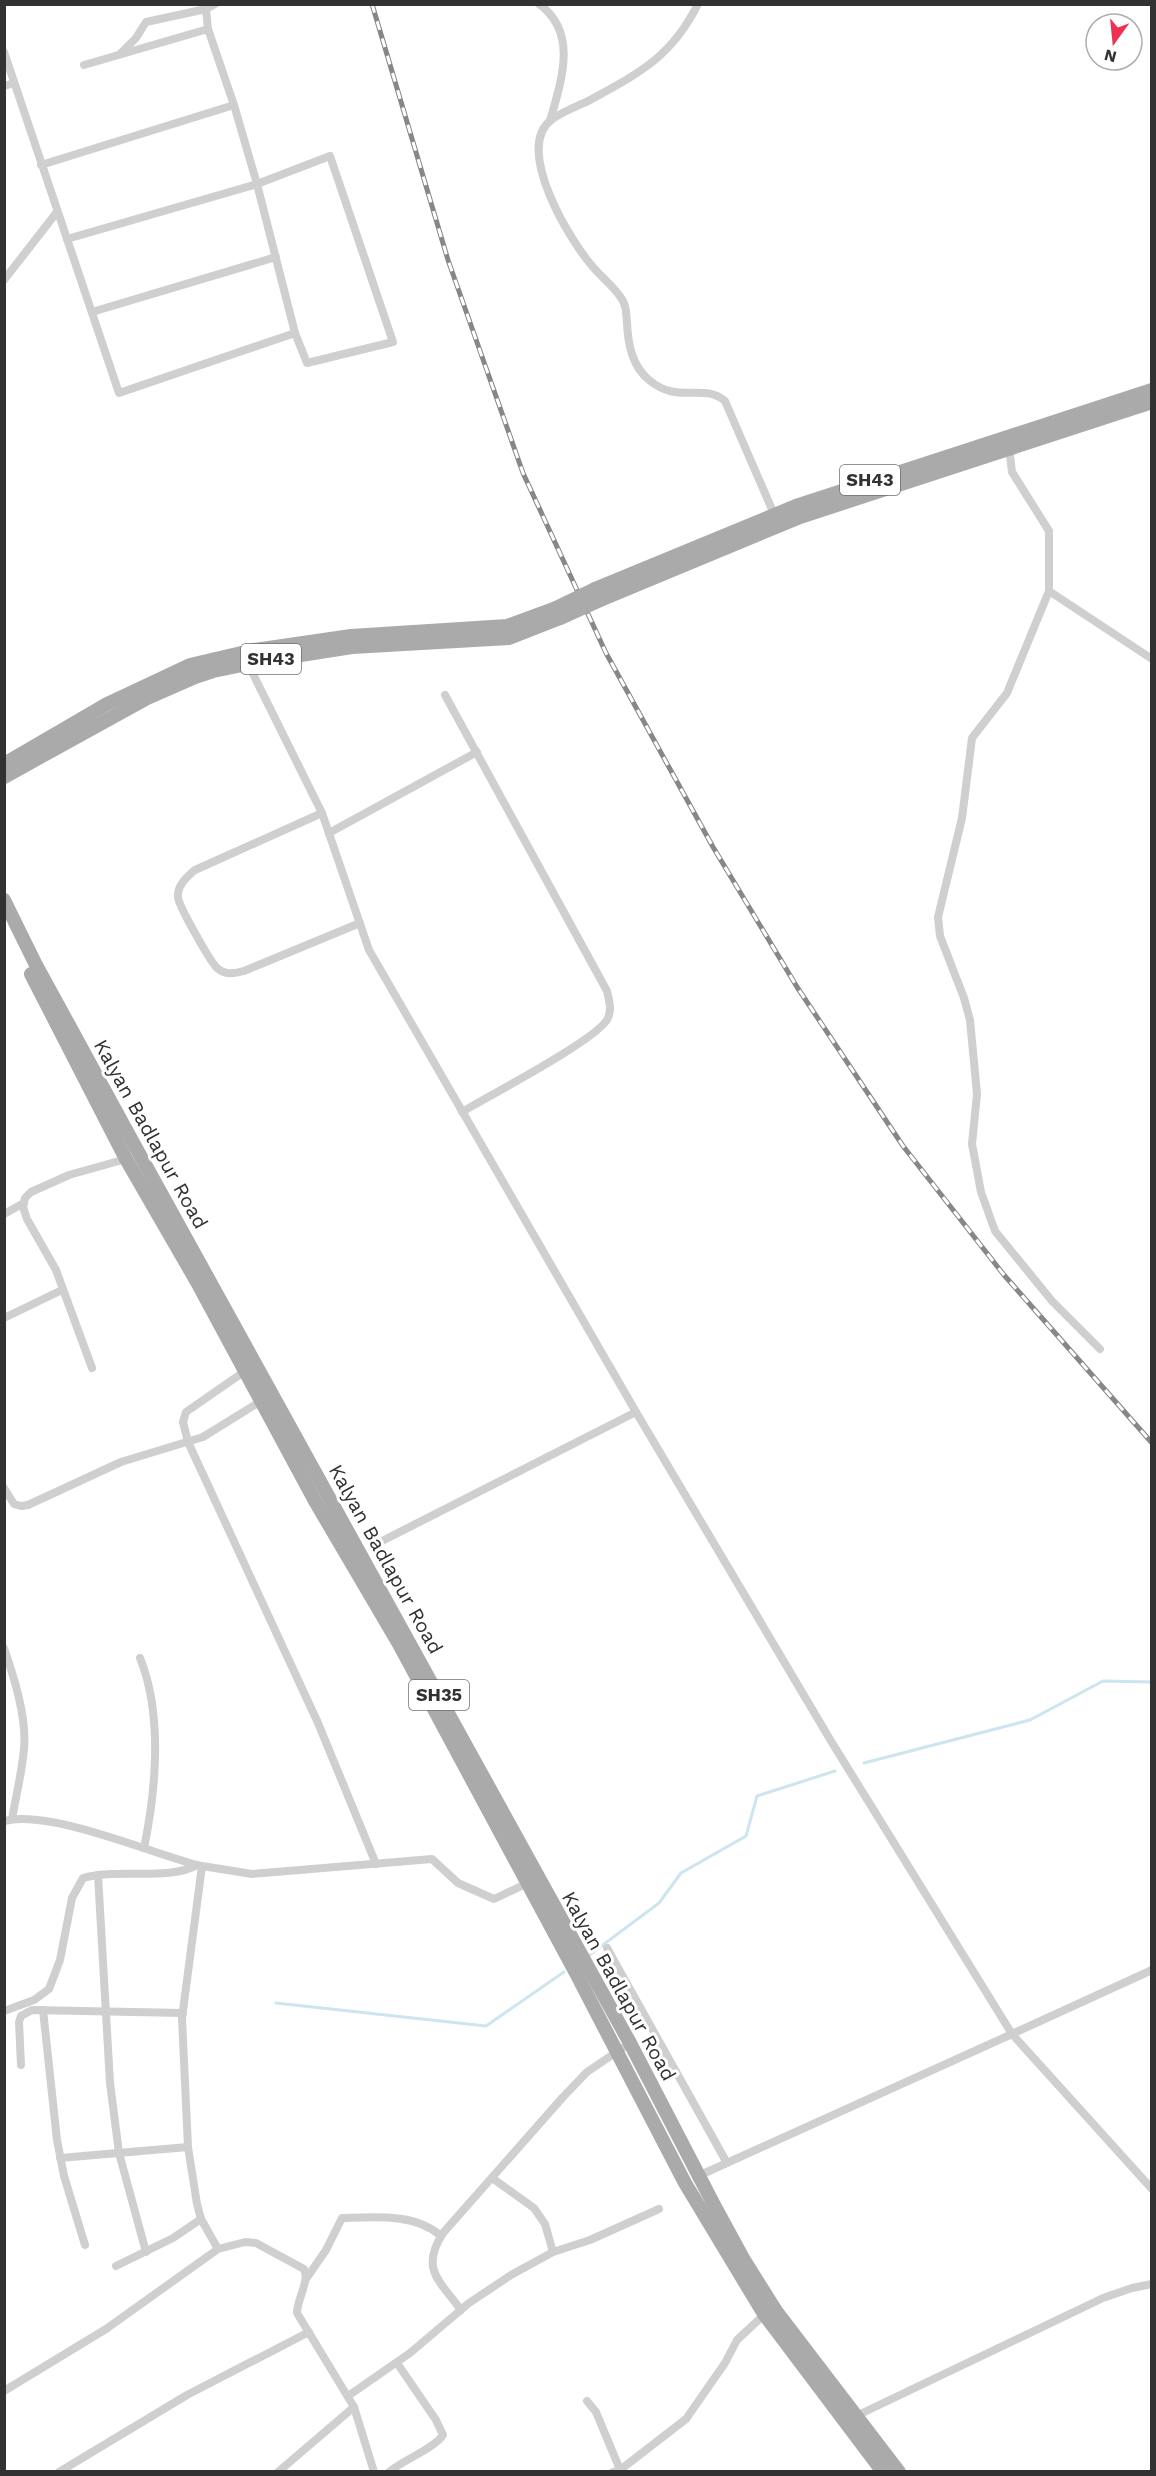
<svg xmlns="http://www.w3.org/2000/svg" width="1156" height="2476" font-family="'Work Sans',sans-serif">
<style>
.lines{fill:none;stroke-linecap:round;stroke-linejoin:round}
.stream{stroke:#cce5ef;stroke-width:3}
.minor{stroke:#cfcfcf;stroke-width:8}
.primary{stroke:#aaa;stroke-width:14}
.rail-casing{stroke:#878787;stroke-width:5}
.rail{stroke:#fff;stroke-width:3;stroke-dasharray:9;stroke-linecap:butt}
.primary-bridge{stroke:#aaa;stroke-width:14}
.labels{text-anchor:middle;stroke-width:6;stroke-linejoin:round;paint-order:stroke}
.shield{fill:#fff;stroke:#707070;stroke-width:1.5}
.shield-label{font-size:18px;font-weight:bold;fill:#323232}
.street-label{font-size:20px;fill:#323232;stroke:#fff}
</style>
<rect width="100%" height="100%" fill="#fff"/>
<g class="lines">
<g class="stream">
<polyline points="864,1763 1030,1720 1103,1681 1152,1682"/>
<polyline points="588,1956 659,1903 681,1873 746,1836 757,1796 835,1771"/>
<polyline points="276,2003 486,2026 564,1972"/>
</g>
<g class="minor">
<path d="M 539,4 C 579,33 561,81 550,121"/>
<path d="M 698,4 C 672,56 641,72 592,99 C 579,106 563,111 551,120 C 514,149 570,241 593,267 C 602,278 616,288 623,301 C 627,308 626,315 627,323 C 628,344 632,366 649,380 C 679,405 702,382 725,401 L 774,514"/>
<polyline points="4,52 119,393 295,333"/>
<polyline points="120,54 136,38 146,22 206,9"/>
<polyline points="84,65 208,29"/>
<polyline points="4,86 14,83"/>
<polyline points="41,165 234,105"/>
<polyline points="67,239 257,184 330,156 393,342 307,363 295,333 257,184 234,105 208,29 206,9 215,4"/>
<polyline points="4,280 57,212"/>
<polyline points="92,312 276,257"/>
<polyline points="1009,447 1012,472 1049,531 1049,591 1152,659"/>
<polyline points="1049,591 1007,693 972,738 962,818 938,917 940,936 964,998 970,1020 977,1094 972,1144 981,1192 995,1231 1052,1301 1100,1349"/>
<polyline points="246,660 322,813 369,950 636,1412 831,1741 1012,2034 696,2177"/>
<path d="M 445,695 L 607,991 C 609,1000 612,1009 608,1018 C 599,1039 488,1096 462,1112"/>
<path d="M 322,813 L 195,870 C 187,877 177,885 178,897 C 178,905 210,961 217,968 C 225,975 234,974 244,971 L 360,923"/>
<polyline points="329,833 477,752"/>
<polyline points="4,1214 24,1203"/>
<polyline points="4,1318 62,1290"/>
<polyline points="92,1368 56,1270 27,1219 23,1207 25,1198 31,1192 69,1175 126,1159"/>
<polyline points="248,1369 186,1412 183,1422 188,1442 318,1723 376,1864"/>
<polyline points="4,1488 14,1504 21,1506 28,1505 121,1462 203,1437 261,1401"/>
<polyline points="384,1540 636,1412"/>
<path d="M 4,1648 C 14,1677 27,1718 24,1749 C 22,1772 16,1796 12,1819"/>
<path d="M 140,1658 C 163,1715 156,1790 144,1848"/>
<path d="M 4,1821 C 51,1809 152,1854 201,1866"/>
<polyline points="98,1875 110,2083 119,2153 146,2252"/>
<polyline points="607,1948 727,2163"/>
<polyline points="1152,1970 1012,2034 1152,2189"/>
<polyline points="43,2010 57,2140 64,2176 85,2245"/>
<path d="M 4,2011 L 34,2000 L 49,1989 L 60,1960 L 72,1898 L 83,1878 C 116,1868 170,1881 197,1865"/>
<polyline points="21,2065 19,2022 21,2016 32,2010 183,2013"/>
<polyline points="60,2158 188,2147"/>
<polyline points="492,2178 534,2208 545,2224 553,2252"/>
<polyline points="116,2266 173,2238 201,2219"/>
<path d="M 306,2279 L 326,2250 L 342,2218 C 374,2217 415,2213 441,2236"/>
<path d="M 461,2310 C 439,2280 420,2269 443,2233 L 563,2097 L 587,2072 L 630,2043"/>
<polyline points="4,2391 106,2329 218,2249"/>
<polyline points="348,2396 410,2353 469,2303 511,2275 553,2252 590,2240 659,2209"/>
<polyline points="587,2401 596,2412 621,2472"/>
<polyline points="854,2417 1103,2298 1132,2288 1152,2284"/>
<polyline points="59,2472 187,2395 309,2332"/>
<polyline points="278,2472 354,2407"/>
<path d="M 374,2472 L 354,2407 L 297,2313 C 297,2299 310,2281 304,2269 L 256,2243 L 245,2242 L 218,2249 L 201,2219 L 197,2204 L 188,2147 L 182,2018 L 202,1866 L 252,1874 L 432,1859 L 458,1883 L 494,1899 L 530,1882"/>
<path d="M 389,2472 C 403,2460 435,2448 443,2435 L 436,2420 L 397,2363"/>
<polyline points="613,2472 620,2470 686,2419 725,2363 737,2340 766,2313"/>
</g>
<g class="primary">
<polyline points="595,589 796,506 1152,390"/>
<polyline points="600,600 800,517 1152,402"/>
<polyline points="4,764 107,704 190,665 254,650 351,636 507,626 556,608"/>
<polyline points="4,777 147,698 195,677 213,671 256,662 352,647 509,638 560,618"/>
<polyline points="4,900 35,963 130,1137 630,2043 714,2205 744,2260 776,2311 899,2472"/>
<polyline points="31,974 126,1159 197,1282 315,1501 399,1644 577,1975 685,2183 764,2314 883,2472"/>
</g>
<g class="rail-casing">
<polyline id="rail" points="372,4 448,260 523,473 606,653 713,847 797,987 903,1146 1004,1275 1152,1443"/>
</g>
<use href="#rail" class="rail"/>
<g class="primary-bridge">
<polyline points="556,608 595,589"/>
<polyline points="560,618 600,600"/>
</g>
</g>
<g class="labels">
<g class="shield">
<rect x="840" y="465" width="60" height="30" rx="4.5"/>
<rect x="241" y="644" width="60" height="30" rx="4.5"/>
<rect x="409" y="1680" width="60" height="30" rx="4.5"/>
</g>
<g class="shield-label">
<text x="870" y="486">SH43</text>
<text x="271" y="665">SH43</text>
<text x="439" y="1701">SH35</text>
</g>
<g class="street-label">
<text transform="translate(151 1134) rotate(61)" y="7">Kalyan Badlapur Road</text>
<text transform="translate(386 1559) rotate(61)" y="7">Kalyan Badlapur Road</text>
<text transform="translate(619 1986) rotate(61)" y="7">Kalyan Badlapur Road</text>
</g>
</g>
<rect width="1156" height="2476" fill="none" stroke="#323232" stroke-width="12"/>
<g transform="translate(1114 42) rotate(195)"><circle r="28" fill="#ffffff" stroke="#adadad" stroke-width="1.5"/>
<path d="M0-4.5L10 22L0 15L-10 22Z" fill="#ee3053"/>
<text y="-9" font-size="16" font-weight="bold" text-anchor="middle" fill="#323232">N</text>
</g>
</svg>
